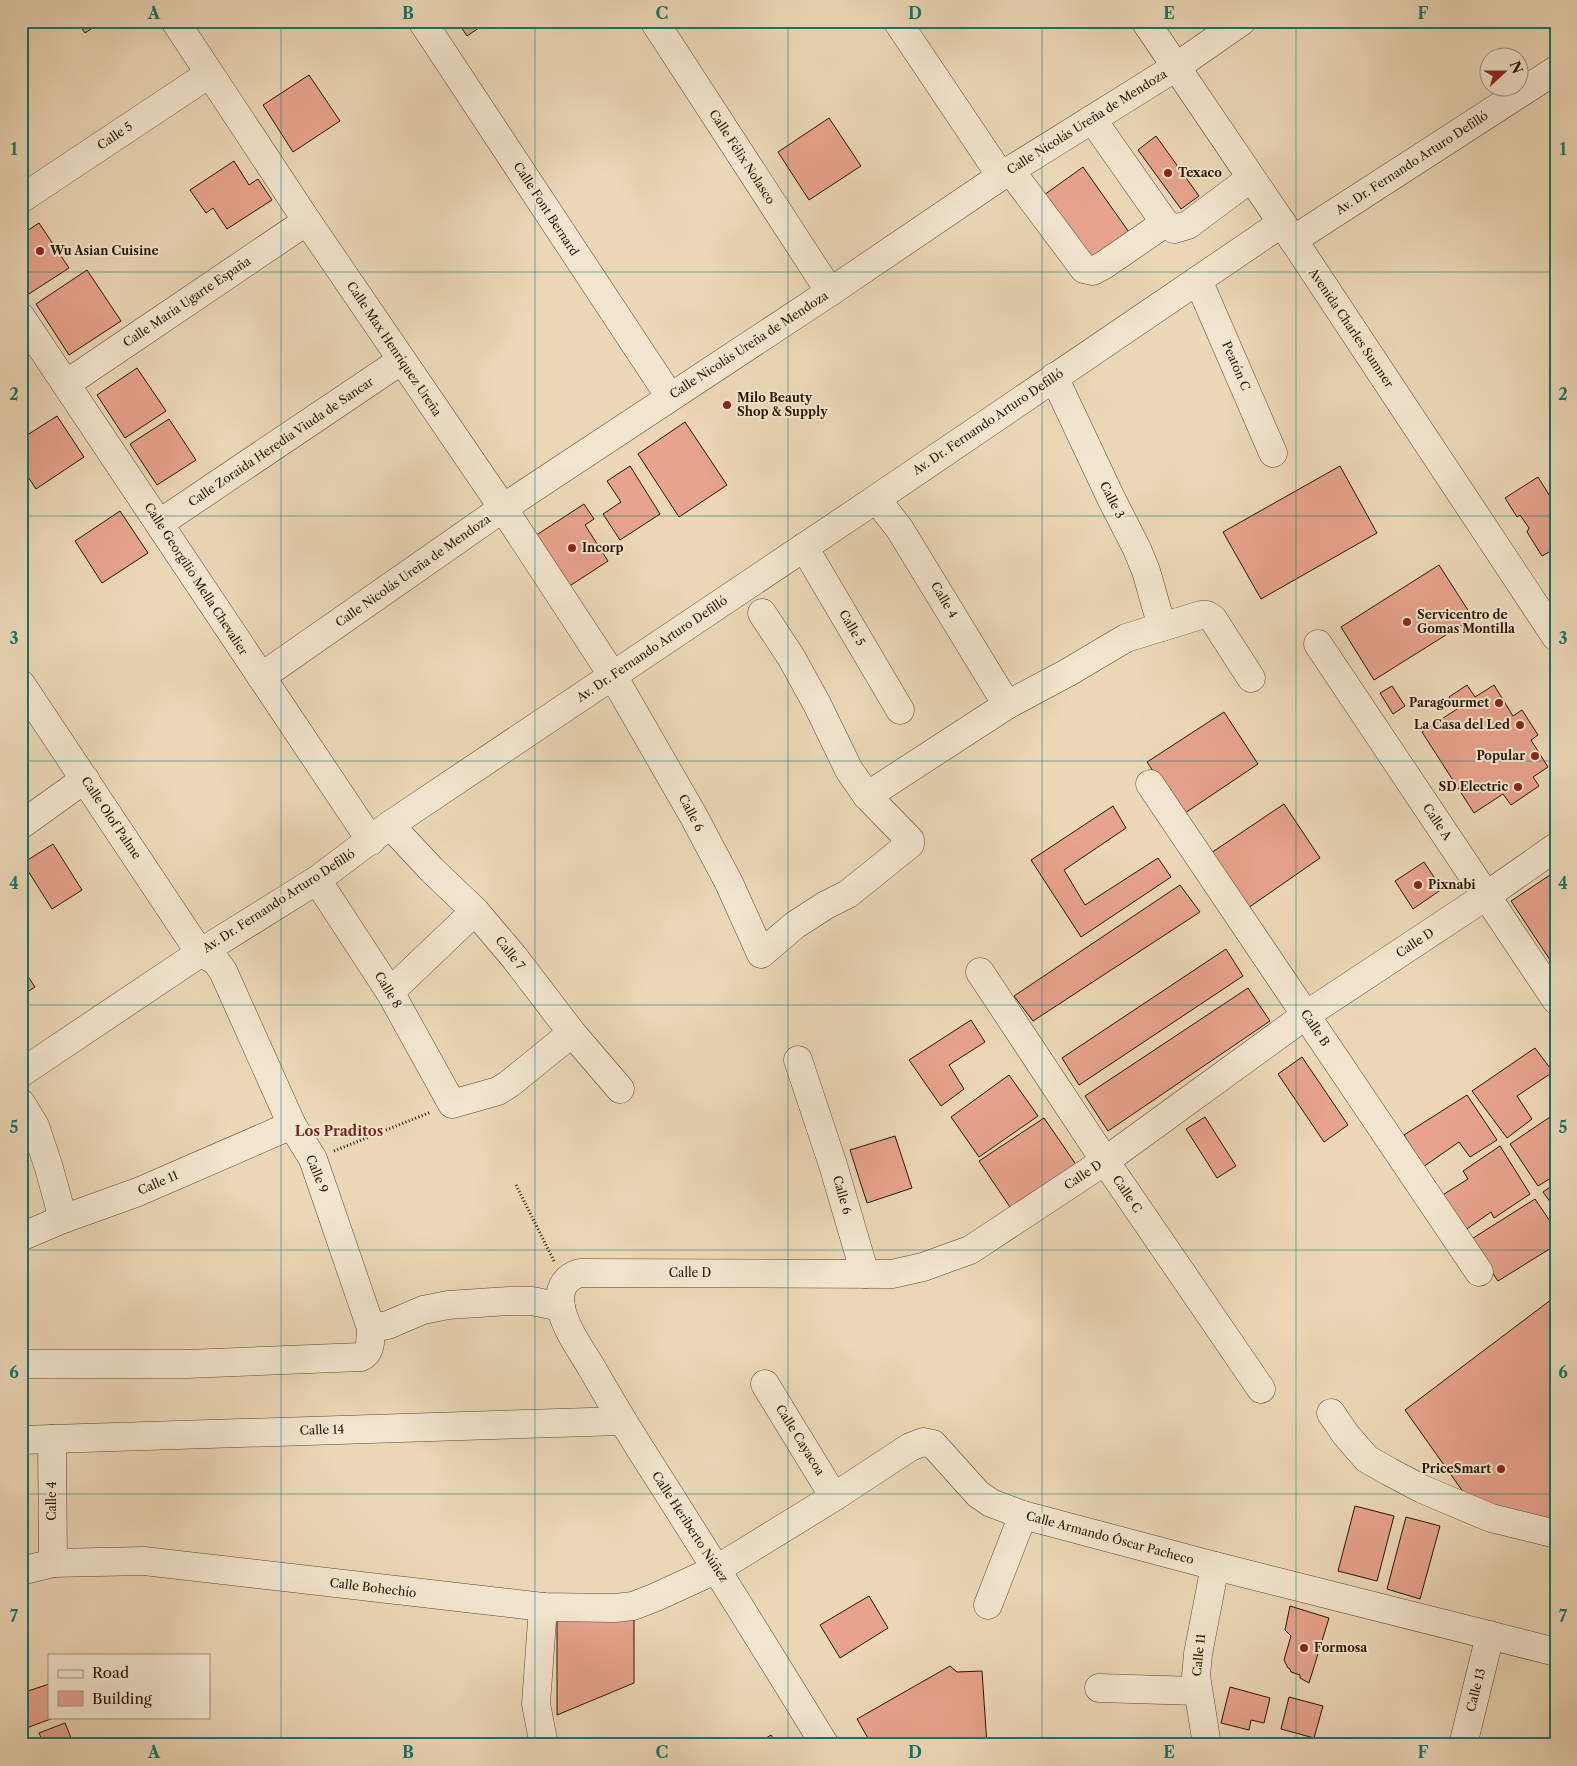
<svg xmlns="http://www.w3.org/2000/svg" width="1577" height="1766" font-family="'Libre Caslon Text',serif">
<style>
.building{fill:#e7a38c;stroke:#281600}
.lines{fill:none;stroke-linecap:round;stroke-linejoin:round}
.minor-casing{stroke:#59462e;stroke-width:29}
.path{stroke:#281600;stroke-width:3;stroke-dasharray:1 2.5;stroke-linecap:butt}
.minor{stroke:#f3e6d0;stroke-width:28}
.grid{fill:none;stroke:#0f766e;stroke-width:1;stroke-opacity:0.55}
.poi-dot{fill:#8f2418;stroke:#f3e6d0;stroke-width:2}
.labels{text-anchor:middle;stroke-width:4;stroke-linejoin:round;paint-order:stroke}
.street-label{font-size:12px;fill:#281600;stroke:#f3e6d0}
.poi-label{font-size:12px;font-weight:bold;fill:#281600;stroke:#f3e6d0;text-anchor:start}
.neighbourhood-label{font-size:14px;font-weight:bold;fill:#7a1f14;stroke:#f3e6d0}
.neatline{fill:none;stroke:#0f766e;stroke-width:2}
.grid-label{font-size:16px;text-anchor:middle;font-weight:bold;fill:#0f766e}
</style>
<rect width="100%" height="100%" fill="#ecd8b7"/>
<filter id="stains"><feTurbulence type="fractalNoise" baseFrequency=".004" numOctaves="4"/><feColorMatrix values="0 0 0 0 .2 0 0 0 0 .09 0 0 0 0 .02 0 0 0 .5 -.17"/></filter>
<radialGradient id="worn" r=".72"><stop offset=".6" stop-color="#630" stop-opacity="0"/><stop offset="1" stop-color="#630" stop-opacity=".3"/></radialGradient>
<g class="building">
<polygon points="77,21 103,21 85,33"/>
<polygon points="457,21 489,21 467,36"/>
<polygon points="309,75 340,121 293,152 263,105"/>
<polygon points="829,118 861,166 809,200 778,152"/>
<polygon points="1156,136 1199,196 1181,209 1138,150"/>
<polygon points="234,161 249,185 258,179 272,200 227,229 213,208 206,213 190,190"/>
<polygon points="1083,167 1131,235 1092,263 1044,195"/>
<polygon points="39,223 69,268 21,299 21,235"/>
<polygon points="87,270 121,321 69,355 36,304"/>
<polygon points="137,368 166,411 125,438 97,395"/>
<polygon points="57,416 84,457 36,489 21,466 21,439"/>
<polygon points="169,419 196,460 157,485 130,444"/>
<polygon points="685,422 727,485 679,517 638,454"/>
<polygon points="630,466 660,514 620,540 603,514 621,502 607,481"/>
<polygon points="1340,466 1377,533 1261,599 1223,532"/>
<polygon points="1538,477 1556,506 1556,548 1542,556 1527,532 1529,528 1520,515 1517,517 1505,498"/>
<polygon points="584,504 594,519 585,525 608,561 568,587 535,536"/>
<polygon points="120,511 148,553 102,583 75,541"/>
<polygon points="1439,565 1473,618 1374,680 1341,627"/>
<polygon points="1467,685 1475,697 1494,685 1513,716 1522,710 1538,735 1531,740 1548,767 1533,777 1539,786 1511,805 1503,794 1474,813 1422,732 1457,709 1449,697"/>
<polygon points="1392,686 1405,706 1393,714 1380,693"/>
<polygon points="1224,712 1258,764 1182,815 1147,762"/>
<polygon points="1284,804 1320,858 1248,908 1211,853"/>
<polygon points="1113,806 1126,828 1064,870 1085,905 1158,858 1171,877 1081,937 1031,860"/>
<polygon points="53,844 82,890 52,909 23,863"/>
<polygon points="1424,862 1442,889 1413,909 1395,881"/>
<polygon points="1556,871 1556,969 1511,901"/>
<polygon points="1180,885 1200,912 1033,1021 1014,996"/>
<polygon points="1226,949 1243,976 1079,1085 1062,1058"/>
<polygon points="21,966 35,987 21,996"/>
<polygon points="1248,988 1270,1021 1108,1131 1085,1096"/>
<polygon points="971,1020 985,1042 949,1065 964,1089 941,1106 909,1060"/>
<polygon points="1535,1048 1553,1072 1517,1096 1532,1119 1507,1138 1472,1091"/>
<polygon points="1302,1057 1348,1125 1324,1142 1278,1074"/>
<polygon points="1009,1075 1038,1116 979,1157 951,1117"/>
<polygon points="1467,1095 1497,1140 1470,1157 1459,1142 1423,1167 1404,1135"/>
<polygon points="1556,1113 1556,1175 1538,1186 1510,1144"/>
<polygon points="1205,1117 1236,1166 1217,1178 1186,1129"/>
<polygon points="1044,1118 1077,1166 1012,1210 979,1161"/>
<polygon points="895,1136 912,1188 867,1203 850,1150"/>
<polygon points="1500,1146 1530,1194 1494,1218 1491,1212 1464,1231 1441,1196 1468,1179 1463,1171"/>
<polygon points="1556,1183 1556,1210 1543,1192"/>
<polygon points="1535,1199 1556,1230 1556,1245 1498,1281 1470,1240"/>
<polygon points="1556,1296 1556,1546 1488,1527 1405,1410"/>
<polygon points="1355,1506 1394,1516 1377,1581 1338,1571"/>
<polygon points="1406,1517 1440,1526 1420,1599 1387,1589"/>
<polygon points="869,1596 888,1628 840,1658 820,1625"/>
<polygon points="1290,1606 1329,1618 1309,1683 1300,1678 1300,1675 1291,1672 1290,1669 1288,1668 1284,1660 1291,1636 1285,1630"/>
<polygon points="557,1619 634,1620 634,1683 557,1715"/>
<polygon points="950,1666 957,1672 982,1671 987,1745 872,1745 857,1719"/>
<polygon points="49,1684 49,1717 56,1717 21,1730 21,1713 28,1710 22,1693"/>
<polygon points="1230,1687 1270,1698 1264,1723 1251,1720 1249,1730 1221,1723"/>
<polygon points="1289,1697 1323,1706 1314,1738 1281,1729"/>
<polygon points="65,1723 74,1745 44,1745 39,1733"/>
<polygon points="771,1735 777,1745 755,1745"/>
<polygon points="29,1737 32,1745 21,1745 21,1739"/>
</g>
<g class="lines">
<g class="minor-casing">
<g id="minor">
<polyline points="175,21 307,221 503,508 613,676 693,815 729,883 761,954 795,925 826,905 848,894 910,844 910,840 867,796 849,770 817,704 791,657 762,613"/>
<polyline points="422,21 670,397"/>
<polyline points="654,21 830,292"/>
<polyline points="897,21 1001,176"/>
<polyline points="1145,21 1282,223 1556,637"/>
<polyline points="1092,119 1165,223 1174,229 1188,225 1251,178"/>
<polyline points="1010,170 1084,269 1093,271 1104,265 1165,223"/>
<polyline points="21,199 209,74"/>
<polyline points="1293,240 1556,70"/>
<polyline points="1198,280 1273,453"/>
<polyline points="21,317 371,841"/>
<polyline points="1054,377 1111,498 1137,549 1146,571 1162,627"/>
<polyline points="66,384 307,221"/>
<polyline points="876,499 899,528 1007,705"/>
<polyline points="160,523 402,360"/>
<polyline points="804,547 900,710"/>
<polyline points="1318,644 1556,1000"/>
<polyline points="261,677 503,508 830,292 1001,176 1176,67 1242,21"/>
<path d="M 21,684 L 200,953 L 215,960 L 223,971 L 292,1125 L 313,1159 L 371,1328 C 370,1339 372,1352 361,1357 L 187,1364 L 21,1364"/>
<polyline points="1150,784 1479,1272"/>
<polyline points="867,796 1007,705 1067,673 1126,638 1201,615 1207,615 1213,619 1251,678"/>
<polyline points="21,825 85,779"/>
<polyline points="390,825 432,870 475,911 514,957 572,1033 620,1089"/>
<polyline points="317,880 390,992 452,1104 498,1091 509,1084 572,1033"/>
<polyline points="980,972 1105,1161 1261,1389"/>
<polyline points="390,992 475,911"/>
<polyline points="798,1060 833,1165 865,1274"/>
<polyline points="21,1073 200,953 317,880 390,825 876,499 1282,223"/>
<polyline points="21,1103 35,1126 49,1168 63,1219"/>
<polyline points="21,1237 63,1219 138,1192 292,1125"/>
<polyline points="371,1328 388,1325 423,1310 448,1305 509,1301 532,1301 561,1307"/>
<polyline points="765,1384 834,1497"/>
<polyline points="1331,1413 1346,1435 1367,1459 1390,1472 1422,1489 1491,1518 1556,1534"/>
<polyline points="52,1439 53,1563"/>
<polyline points="21,1440 622,1421"/>
<polyline points="21,1571 53,1563 144,1561 543,1607 615,1608 633,1606 656,1597 717,1569 834,1497 910,1447 923,1442 933,1444 978,1494 991,1503 1023,1515 1215,1566 1556,1652"/>
<polyline points="988,1605 1023,1515"/>
<polyline points="543,1607 536,1704 544,1745"/>
<polyline points="1099,1688 1197,1691"/>
<path d="M 825,1745 C 768,1652 711,1560 653,1469 C 631,1435 610,1400 590,1365 C 579,1347 566,1329 561,1308 C 558,1291 563,1278 580,1273 L 892,1274 L 923,1267 L 970,1250 L 1105,1161 L 1306,1015 L 1486,896 L 1556,847"/>
<polyline points="1207,1745 1196,1676 1198,1654 1215,1566"/>
<polyline points="1463,1745 1490,1635"/>
</g>
</g>
<g class="path">
<polyline points="334,1151 431,1112"/>
<polyline points="516,1185 554,1261"/>
</g>
<use href="#minor" class="minor"/>
</g>
<path class="grid" d="M 281,21 L 281,1745M 535,21 L 535,1745M 788,21 L 788,1745M 1042,21 L 1042,1745M 1296,21 L 1296,1745M 21,272 L 1556,272M 21,516 L 1556,516M 21,761 L 1556,761M 21,1005 L 1556,1005M 21,1250 L 1556,1250M 21,1494 L 1556,1494"/>
<g class="poi-dot">
<circle cx="1168" cy="173" r="5"/>
<circle cx="40" cy="251" r="5"/>
<circle cx="727" cy="405" r="5"/>
<circle cx="572" cy="548" r="5"/>
<circle cx="1407" cy="622" r="5"/>
<circle cx="1499" cy="703" r="5"/>
<circle cx="1520" cy="725" r="5"/>
<circle cx="1535" cy="756" r="5"/>
<circle cx="1518" cy="787" r="5"/>
<circle cx="1418" cy="885" r="5"/>
<circle cx="1501" cy="1469" r="5"/>
<circle cx="1304" cy="1648" r="5"/>
</g>
<g class="labels">
<g class="street-label">
<text transform="translate(1087 122) rotate(-32)" y="4">Calle Nicolás Ureña de Mendoza</text>
<text transform="translate(115 136) rotate(-34)" y="4">Calle 5</text>
<text transform="translate(742 157) rotate(57)" y="4">Calle Félix Nolasco</text>
<text transform="translate(1412 163) rotate(-33)" y="4">Av. Dr. Fernando Arturo Defilló</text>
<text transform="translate(546 209) rotate(57)" y="4">Calle Font Bernard</text>
<text transform="translate(187 302) rotate(-34)" y="4">Calle María Ugarte España</text>
<text transform="translate(1351 328) rotate(56)" y="4">Avenida Charles Sumner</text>
<text transform="translate(749 345) rotate(-33)" y="4">Calle Nicolás Ureña de Mendoza</text>
<text transform="translate(394 349) rotate(56)" y="4">Calle Max Henríquez Ureña</text>
<text transform="translate(1236 366) rotate(67)" y="4">Peatón C</text>
<text transform="translate(988 422) rotate(-34)" y="4">Av. Dr. Fernando Arturo Defilló</text>
<text transform="translate(281 442) rotate(-34)" y="4">Calle Zoraida Heredia Viuda de Sancar</text>
<text transform="translate(1112 500) rotate(63)" y="4">Calle 3</text>
<text transform="translate(413 571) rotate(-35)" y="4">Calle Nicolás Ureña de Mendoza</text>
<text transform="translate(196 579) rotate(57)" y="4">Calle Georgilio Mella Chevalier</text>
<text transform="translate(944 600) rotate(59)" y="4">Calle 4</text>
<text transform="translate(852 628) rotate(60)" y="4">Calle 5</text>
<text transform="translate(652 649) rotate(-34)" y="4">Av. Dr. Fernando Arturo Defilló</text>
<text transform="translate(691 813) rotate(62)" y="4">Calle 6</text>
<text transform="translate(111 818) rotate(56)" y="4">Calle Olof Palme</text>
<text transform="translate(1437 822) rotate(56)" y="4">Calle A</text>
<text transform="translate(279 901) rotate(-33)" y="4">Av. Dr. Fernando Arturo Defilló</text>
<text transform="translate(1415 943) rotate(-33)" y="4">Calle D</text>
<text transform="translate(510 953) rotate(51)" y="4">Calle 7</text>
<text transform="translate(388 990) rotate(59)" y="4">Calle 8</text>
<text transform="translate(1315 1028) rotate(56)" y="4">Calle B</text>
<text transform="translate(317 1174) rotate(68)" y="4">Calle 9</text>
<text transform="translate(1083 1175) rotate(-34)" y="4">Calle D</text>
<text transform="translate(158 1183) rotate(-23)" y="4">Calle 11</text>
<text transform="translate(1127 1194) rotate(56)" y="4">Calle C</text>
<text transform="translate(842 1195) rotate(74)" y="4">Calle 6</text>
<text x="690" y="1277">Calle D</text>
<text transform="translate(322 1430) rotate(-2)" y="4">Calle 14</text>
<text transform="translate(800 1440) rotate(58)" y="4">Calle Cayacoa</text>
<text transform="translate(52 1501) rotate(-90)" y="4">Calle 4</text>
<text transform="translate(690 1527) rotate(57)" y="4">Calle Heriberto Núñez</text>
<text transform="translate(1110 1538) rotate(15)" y="4">Calle Armando Óscar Pacheco</text>
<text transform="translate(373 1588) rotate(7)" y="4">Calle Bohechío</text>
<text transform="translate(1199 1655) rotate(-84)" y="4">Calle 11</text>
<text transform="translate(1476 1690) rotate(-76)" y="4">Calle 13</text>
</g>
<g class="poi-label">
<text x="1178" y="177">Texaco</text>
<text x="50" y="255">Wu Asian Cuisine</text>
<text x="737" y="402">Milo Beauty<tspan x="737" dy="14">Shop &amp; Supply</tspan></text>
<text x="582" y="552">Incorp</text>
<text x="1417" y="619">Servicentro de<tspan x="1417" dy="14">Gomas Montilla</tspan></text>
<text x="1489" y="707" text-anchor="end">Paragourmet</text>
<text x="1510" y="729" text-anchor="end">La Casa del Led</text>
<text x="1525" y="760" text-anchor="end">Popular</text>
<text x="1508" y="791" text-anchor="end">SD Electric</text>
<text x="1428" y="889">Pixnabi</text>
<text x="1491" y="1473" text-anchor="end">PriceSmart</text>
<text x="1314" y="1652">Formosa</text>
</g>
<g class="neighbourhood-label">
<text x="339" y="1136">Los Praditos</text>
</g>
</g>
<rect width="1577" height="1766" fill="none" stroke="#ecd8b7" stroke-width="55"/>
<rect x="48" y="1654" width="162" height="65" fill="#f3e6d0" stroke="#a2937d"/>
<rect x="58" y="1670" width="25" height="8" fill="#f3e6d0" stroke="#a2937d"/>
<text x="92" y="1678" font-size="15" fill="#281600">Road</text>
<rect x="58" y="1691" width="25" height="15" fill="#e7a38c" stroke="#a2937d"/>
<text x="92" y="1704" font-size="15" fill="#281600">Building</text>
<g transform="translate(1504 72) rotate(69)"><circle r="24" fill="#f3e6d0" stroke="#a2937d"/>
<path d="M0-4L9 19L0 12L-9 19Z" fill="#8f2418"/>
<text y="-8" font-size="14" font-weight="bold" text-anchor="middle" fill="#281600">N</text>
</g>
<rect x="28" y="28" width="1522" height="1710" class="neatline"/>
<g class="grid-label">
<text x="154" y="19">A</text>
<text x="408" y="19">B</text>
<text x="662" y="19">C</text>
<text x="915" y="19">D</text>
<text x="1169" y="19">E</text>
<text x="1423" y="19">F</text>
<text x="14" y="155">1</text>
<text x="1563" y="155">1</text>
<text x="14" y="400">2</text>
<text x="1563" y="400">2</text>
<text x="14" y="644">3</text>
<text x="1563" y="644">3</text>
<text x="14" y="889">4</text>
<text x="1563" y="889">4</text>
<text x="14" y="1133">5</text>
<text x="1563" y="1133">5</text>
<text x="14" y="1378">6</text>
<text x="1563" y="1378">6</text>
<text x="14" y="1622">7</text>
<text x="1563" y="1622">7</text>
<text x="154" y="1758">A</text>
<text x="408" y="1758">B</text>
<text x="662" y="1758">C</text>
<text x="915" y="1758">D</text>
<text x="1169" y="1758">E</text>
<text x="1423" y="1758">F</text>
</g>
<rect width="100%" height="100%" filter="url(#stains)"/>
<rect width="100%" height="100%" fill="url(#worn)"/>
</svg>
